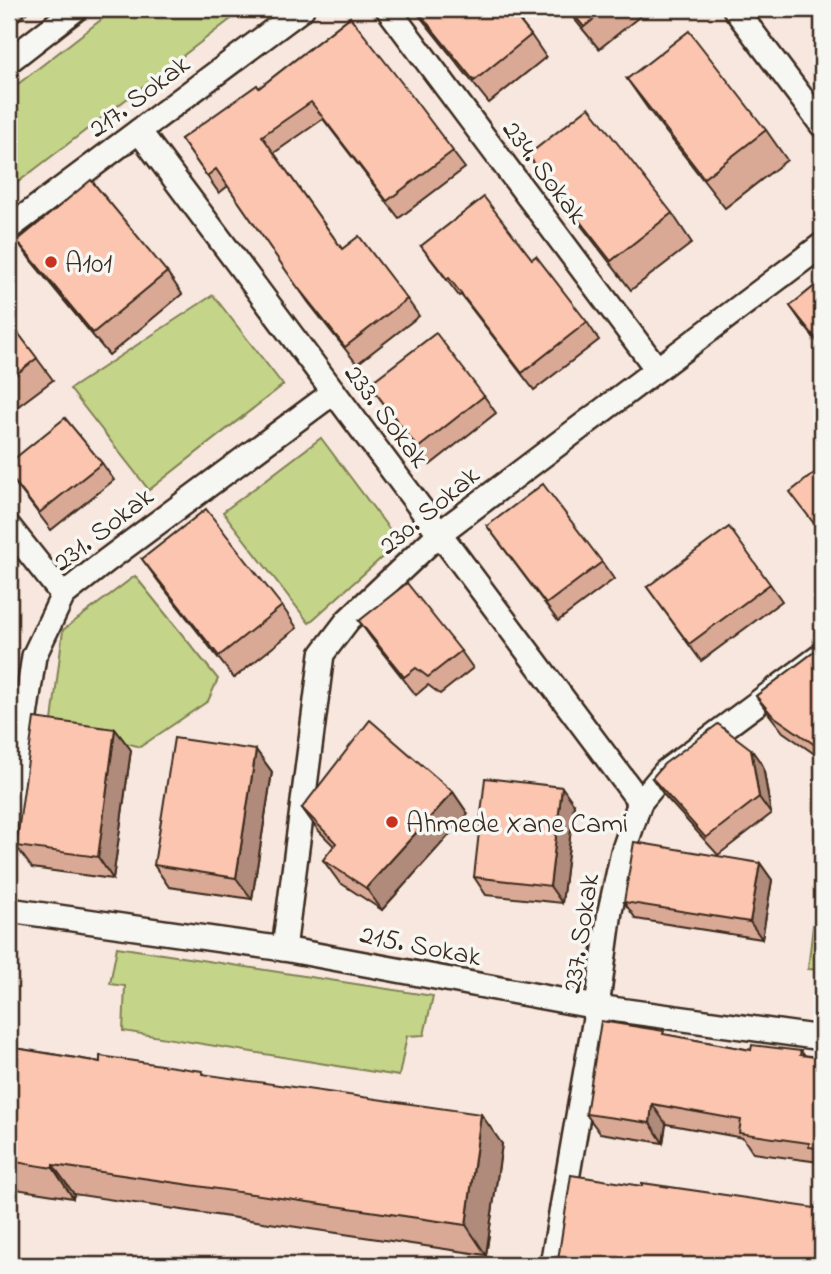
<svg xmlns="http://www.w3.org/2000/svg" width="831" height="1274" font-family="'Indie Flower',sans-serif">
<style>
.green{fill:#c4d58a;stroke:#808054;stroke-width:2}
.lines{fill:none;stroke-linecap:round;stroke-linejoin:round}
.minor-casing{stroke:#3b2a1e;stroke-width:28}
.minor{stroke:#f6f6f2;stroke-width:23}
.wall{fill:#d9a996;stroke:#3b2a1e;stroke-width:2}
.shaded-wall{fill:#b08a7a;stroke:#3b2a1e;stroke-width:2}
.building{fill:#fcc5af;stroke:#3b2a1e;stroke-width:2}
.poi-dot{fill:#c8321e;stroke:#f6f6f2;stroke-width:2.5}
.labels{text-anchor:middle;stroke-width:7;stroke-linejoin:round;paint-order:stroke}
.street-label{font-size:28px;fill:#3b2a1e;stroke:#f6f6f2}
.poi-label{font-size:28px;fill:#3b2a1e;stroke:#f6f6f2;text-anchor:start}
</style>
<rect width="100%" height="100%" fill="#f8e7de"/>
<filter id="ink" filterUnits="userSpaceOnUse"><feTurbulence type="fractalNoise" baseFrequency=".0143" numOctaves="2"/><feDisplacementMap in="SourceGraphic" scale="14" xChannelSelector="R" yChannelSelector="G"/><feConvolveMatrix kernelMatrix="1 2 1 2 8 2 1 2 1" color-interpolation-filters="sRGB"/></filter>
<g filter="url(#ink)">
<g class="green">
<polygon points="115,9 244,9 9,189 9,91"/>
<polygon points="213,295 283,385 149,490 70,389"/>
<polygon points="321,438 399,542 309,623 223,512"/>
<polygon points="135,576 218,679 208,701 140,747 52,721 63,630"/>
<polygon points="822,848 822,970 808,969"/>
<polygon points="117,947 433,996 424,1035 407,1036 399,1076 123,1031 125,986 110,984"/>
</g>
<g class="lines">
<g class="minor-casing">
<g id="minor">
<polyline points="388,9 657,369"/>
<polyline points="735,9 822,125"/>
<polyline points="9,61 76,9"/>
<polyline points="139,131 640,802"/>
<polyline points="9,228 302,9"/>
<polyline points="9,527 63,595"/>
<polyline points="9,824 34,656 63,595 106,561 334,392"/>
<polyline points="9,910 284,949 597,1007 822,1038"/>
<polyline points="284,949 322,654 348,620 440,533 822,245"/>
<polyline points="552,1265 597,1007 610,911 623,852 640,802 666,771 822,655"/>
</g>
</g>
<use href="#minor" class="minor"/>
</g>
<g class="wall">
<polygon points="9,9 31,9 9,28"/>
<polygon points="414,9 510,9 531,35 546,57 489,103"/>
<polygon points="566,9 649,9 599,49"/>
<polygon points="350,17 465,168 399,218 323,119 274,153 342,249 407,299 419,316 357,364 308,302 228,186 219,193 181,139 259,88"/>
<polygon points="627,79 766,130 787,160 725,208 648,109"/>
<polygon points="528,155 672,213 692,243 631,290 549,184"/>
<polygon points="17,241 167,272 182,294 109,355 32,262"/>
<polygon points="421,246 532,259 587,322 599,340 534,390 461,295 459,296"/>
<polygon points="822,280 822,348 802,323 790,306"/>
<polygon points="9,321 53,380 9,413"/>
<polygon points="369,384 484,396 496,413 430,465"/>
<polygon points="102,463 114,480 51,530 9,475"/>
<polygon points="487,526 602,562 614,579 558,621"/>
<polygon points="142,559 282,606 297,628 234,678 158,581"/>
<polygon points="770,584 782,601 701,661 647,587"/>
<polygon points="359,621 461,651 473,668 440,694 428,685 416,695 371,638"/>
<polygon points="822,646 822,759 783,732 768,713 756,696"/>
<polygon points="115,729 131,750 113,879 32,868 16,846"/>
<polygon points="256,750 272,772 252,899 169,887 154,865"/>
<polygon points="763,766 771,814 718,855 664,795 652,778"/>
<polygon points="453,792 468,814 382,910 339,882 323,860 334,846 318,830 302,808"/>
<polygon points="574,804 562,903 486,895 474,877"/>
<polygon points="760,863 772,880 762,939 636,919 624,902"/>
<polygon points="667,1035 751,1050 801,1051 804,1055 822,1058 822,1166 819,1162 753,1153 743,1138 666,1124 663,1143 600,1133 586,1114"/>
<polygon points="9,1047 100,1062 202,1071 205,1075 502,1144 486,1255 74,1194 73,1198 9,1188"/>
<polygon points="642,1186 822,1265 562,1265 558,1260"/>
</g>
<g class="shaded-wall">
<polygon points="115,729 131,750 113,879 98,857"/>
<polygon points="751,749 763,766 771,814 759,797"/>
<polygon points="256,750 272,772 252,899 236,878"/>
<polygon points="562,787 574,804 562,903 550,886"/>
<polygon points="453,792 468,814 382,910 366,888"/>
<polygon points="760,863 772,880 762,939 750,922"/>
<polygon points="652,1104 666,1124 663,1143 650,1123"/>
<polygon points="481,1114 502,1144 486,1255 466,1225"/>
<polygon points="53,1165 74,1194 73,1198 53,1168"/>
</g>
<g class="building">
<polygon points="416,9 510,9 531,35 474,81"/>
<polygon points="569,9 606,9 584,27"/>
<polygon points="350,17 405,87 453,151 387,201 311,102 262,136 342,249 359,236 407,299 345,347 296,285 216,169 207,176 181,139 257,85 259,88"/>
<polygon points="689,31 766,130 704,178 627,79"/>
<polygon points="822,34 822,44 817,38"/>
<polygon points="589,107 672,213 611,261 528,155"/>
<polygon points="91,180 167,272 93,333 17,241"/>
<polygon points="484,197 532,259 536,256 587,322 522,373 449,278 447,279 421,246"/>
<polygon points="822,280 822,346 790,306"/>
<polygon points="9,321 37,358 9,380"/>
<polygon points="436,333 484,396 418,448 369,384"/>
<polygon points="65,418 102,463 39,513 9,474 9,463"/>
<polygon points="822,467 822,534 790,492"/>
<polygon points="543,484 602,562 546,604 487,526"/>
<polygon points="206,509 282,606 219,656 142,559"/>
<polygon points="729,527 770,584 689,644 647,587"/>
<polygon points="407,583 461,651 428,677 416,668 404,677 359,621"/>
<polygon points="822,646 822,744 818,747 772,715 756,696"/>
<polygon points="34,718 115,729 98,857 16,846"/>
<polygon points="370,720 453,792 366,888 323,860 336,843 302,808"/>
<polygon points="718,724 751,749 759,797 706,838 652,778 664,764"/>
<polygon points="174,738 256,750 236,878 154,865"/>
<polygon points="485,778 562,787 550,886 474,877"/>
<polygon points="634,842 760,863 750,922 624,902"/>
<polygon points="601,1021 664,1031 663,1034 751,1050 752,1045 801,1051 800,1055 822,1058 822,1149 809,1147 809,1143 739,1133 741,1120 652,1104 650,1123 586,1114"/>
<polygon points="9,1047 100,1062 100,1056 202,1071 202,1074 481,1114 466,1225 53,1165 53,1168 9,1161"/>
<polygon points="571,1175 642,1186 642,1183 822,1209 822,1265 627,1265 617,1264 616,1265 593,1265 558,1260"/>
</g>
</g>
<g class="poi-dot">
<circle cx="51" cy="262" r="7"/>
<circle cx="392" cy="822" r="7"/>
</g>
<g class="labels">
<g class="street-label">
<text transform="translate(138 95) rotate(-37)" y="10">217. Sokak</text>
<text transform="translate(546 171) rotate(53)" y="10">234. Sokak</text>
<text transform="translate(388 415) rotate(53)" y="10">233. Sokak</text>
<text transform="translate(428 509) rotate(-40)" y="10">230. Sokak</text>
<text transform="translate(102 528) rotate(-38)" y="10">231. Sokak</text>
<text transform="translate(579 933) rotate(-81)" y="10">237. Sokak</text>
<text transform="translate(421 944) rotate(11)" y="10">215. Sokak</text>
</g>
<g class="poi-label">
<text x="65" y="272">A101</text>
<text x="406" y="832">Ahmede Xane Cami</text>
</g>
</g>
<rect width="831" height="1274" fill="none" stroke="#f6f6f2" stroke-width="35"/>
<rect x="18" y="18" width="796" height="1239" fill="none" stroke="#3b2a1e" stroke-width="2.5" filter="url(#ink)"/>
</svg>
